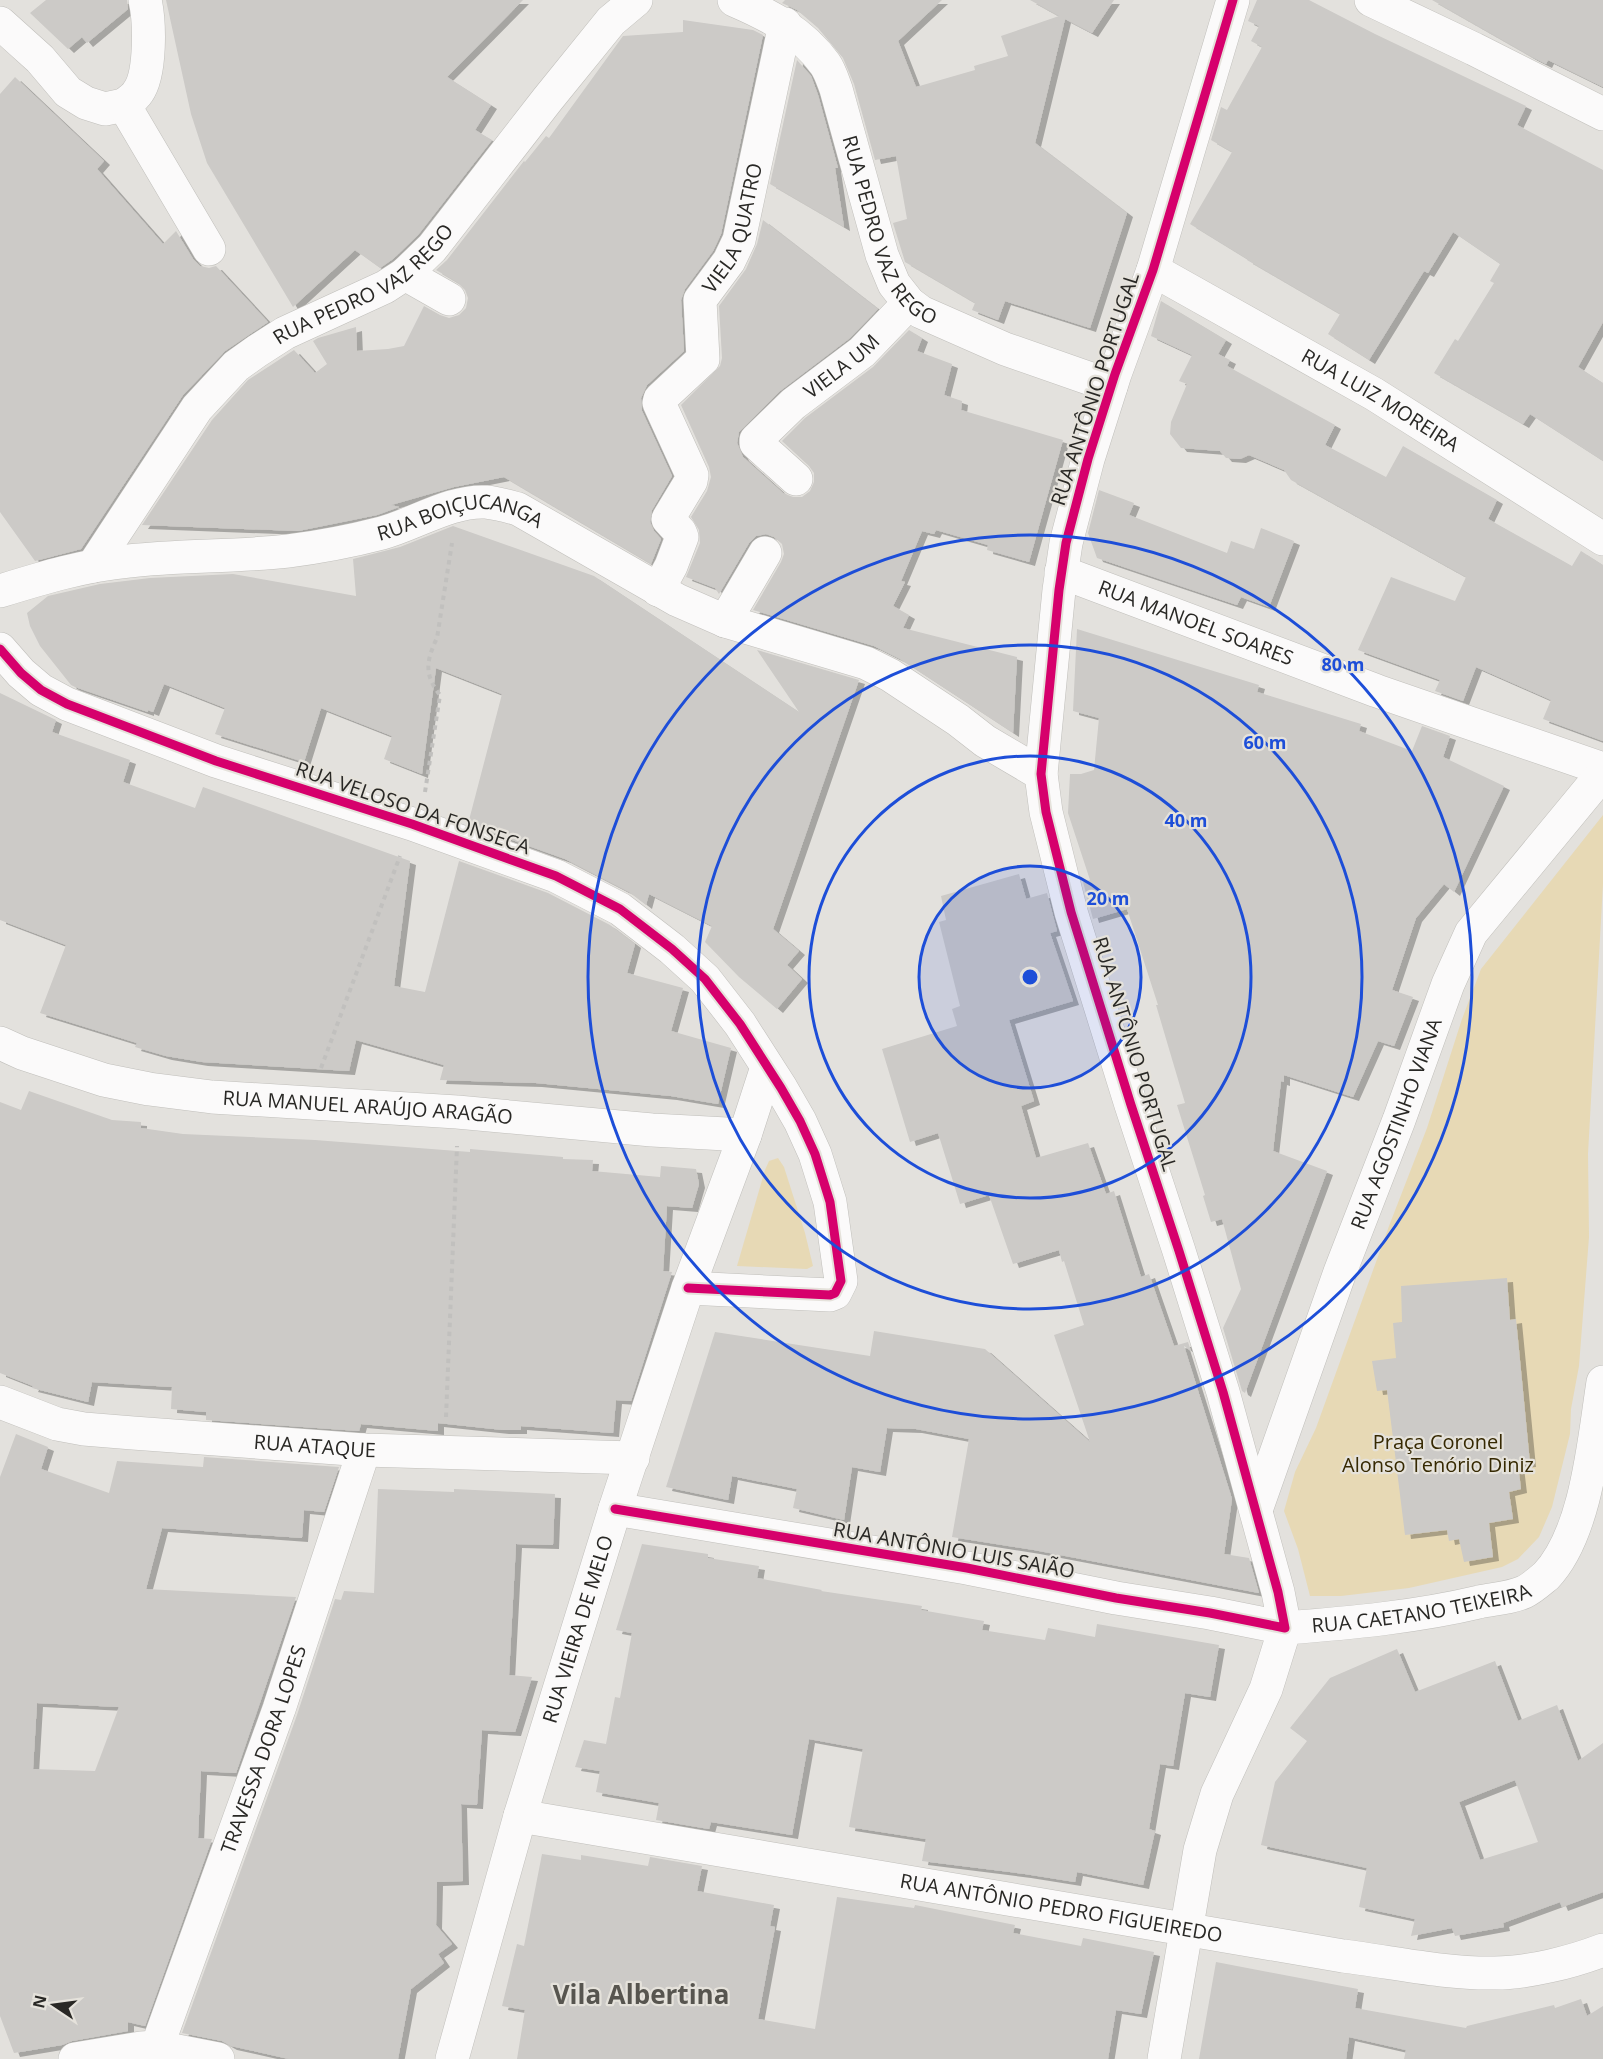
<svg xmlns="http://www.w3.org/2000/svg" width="1603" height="2059" font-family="'Open Sans',sans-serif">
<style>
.green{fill:#e7d9b5}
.building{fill:#cccac7;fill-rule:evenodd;filter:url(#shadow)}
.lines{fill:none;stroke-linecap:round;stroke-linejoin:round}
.minor-casing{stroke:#c0bfbb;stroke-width:34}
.path{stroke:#c1c0be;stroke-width:4;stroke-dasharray:4.5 4.5;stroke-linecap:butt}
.minor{stroke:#fbfafa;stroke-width:33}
.cycleway-casing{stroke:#e5e2db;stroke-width:13}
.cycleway{stroke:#d6006c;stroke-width:9}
.ring{fill:none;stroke:#1d4ed8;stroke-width:3}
.labels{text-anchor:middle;stroke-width:4.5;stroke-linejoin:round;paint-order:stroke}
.street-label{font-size:20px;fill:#292825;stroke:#e5e2db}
.park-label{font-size:20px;fill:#362902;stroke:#e5e2db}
.district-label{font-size:26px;font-weight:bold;fill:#57554f;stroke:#e5e2db}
.centre{fill:#1d4ed8;stroke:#e5e2db;stroke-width:3}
.ring-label{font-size:18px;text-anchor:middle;font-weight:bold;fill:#1d4ed8;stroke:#e5e2db;stroke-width:4.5;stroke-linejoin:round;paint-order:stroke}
</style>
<defs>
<filter id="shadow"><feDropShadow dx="6" dy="4" stdDeviation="0" flood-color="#0004"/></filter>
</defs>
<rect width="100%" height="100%" fill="#e3e1dd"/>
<g class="green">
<polygon points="1603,815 1603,884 1588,1154 1589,1237 1579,1366 1571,1409 1570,1434 1552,1507 1539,1537 1518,1559 1502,1567 1409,1588 1341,1596 1310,1596 1298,1549 1284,1511 1295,1472 1316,1428 1389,1226 1427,1128 1462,1019 1481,969"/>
<polygon points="778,1158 784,1167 805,1233 813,1266 807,1269 737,1266 765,1170 769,1161"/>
</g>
<g class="building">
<polygon points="46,0 127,0 128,9 87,43 82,37 68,49 30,13"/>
<polygon points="166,0 523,0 447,77 491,105 475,130 492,140 418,235 393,259 380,268 355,250 293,307 207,163 191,114"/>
<polygon points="785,0 942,0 898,41 916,87 975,70 974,66 1008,56 1001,36 1059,16 1030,0 1114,0 1092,33 1065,19 1035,143 1127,213 1090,328 1005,301 998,320 972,310 975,303 905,262 893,223 907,219 896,156 875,160 854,84 843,58 818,28 797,10 782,3"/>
<polygon points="1257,0 1309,0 1375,34 1526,106 1517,125 1603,170 1603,322 1578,367 1603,383 1603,461 1530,414 1523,424 1434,373 1455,339 1458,341 1494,283 1490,281 1500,264 1453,232 1428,273 1424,271 1369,360 1328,334 1340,314 1247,260 1247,259 1190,224 1232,152 1211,140 1221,107 1227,110 1262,47 1251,41 1259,26 1248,21"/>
<polygon points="1432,0 1603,0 1603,87 1548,60 1546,64 1532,57"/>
<polygon points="683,20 753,30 763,35 721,234 713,251 685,289 681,300 684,351 647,385 641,398 642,411 672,476 652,510 650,522 654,531 661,539 651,564 504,477 454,487 391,505 399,507 377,515 298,531 142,525 212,420 248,380 268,367 294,350 315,373 327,364 313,341 318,338 356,327 357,351 388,349 404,346 424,306 440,315 449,318 459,315 466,308 468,298 465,290 458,283 436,270 447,260 524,161 525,162 546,136 549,138 623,36 683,32"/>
<polygon points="797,60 811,76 818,95 838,168 835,168 844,227 770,184"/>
<polygon points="15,77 104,161 97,169 163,244 176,231 193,259 200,266 209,268 216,266 268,322 225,351 183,395 81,549 35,561 0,512 0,94"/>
<polygon points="763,220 878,309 850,338 780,391 739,432 737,443 743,457 783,493 793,497 802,497 810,491 814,482 814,473 809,466 782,441 805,418 873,367 909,330 922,338 917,351 952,364 944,395 962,401 961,410 1063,440 1029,562 987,550 988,545 936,530 934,534 922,531 901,581 905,582 893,606 909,615 903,628 1017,657 1013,733 900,659 874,646 753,610 781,562 784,554 782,544 774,537 766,534 756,536 749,543 719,594 715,588 686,577 700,543 699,530 691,517 707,491 711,477 709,467 681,405 720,366 722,358 719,306 746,269 757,244"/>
<polygon points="1161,301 1226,340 1218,354 1230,360 1227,366 1335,425 1325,445 1386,477 1403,446 1497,500 1488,519 1572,566 1581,551 1603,565 1603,741 1543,719 1551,700 1476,667 1463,701 1435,691 1440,680 1358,650 1391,577 1455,601 1466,577 1291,480 1284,470 1249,455 1240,459 1226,458 1220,451 1181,448 1170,434 1171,422 1187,384 1179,381 1192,355 1151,336"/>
<polygon points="1099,490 1134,503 1129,515 1227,553 1231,541 1254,549 1261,528 1294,541 1269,607 1241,597 1237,605 1097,558 1088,533"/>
<polygon points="453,526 594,576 799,712 757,650 859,680 773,929 799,951 787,965 802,979 777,1009 739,977 705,942 712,926 649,894 646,905 629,892 565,859 468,824 502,694 436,668 422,774 384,759 392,736 321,708 304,762 215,734 225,708 164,684 153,712 148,710 148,712 75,687 71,685 40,646 30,626 27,613 48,596 100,584 150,578 233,574 356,596 353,559 400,547"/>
<polygon points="1077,629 1259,685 1257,692 1361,724 1359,731 1412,751 1422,726 1450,736 1443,757 1504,786 1454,892 1444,884 1416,918 1392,990 1413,997 1394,1046 1378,1041 1353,1097 1284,1075 1284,1082 1281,1081 1273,1151 1327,1171 1245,1393 1242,1391 1223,1328 1241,1289 1222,1219 1211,1222 1203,1196 1205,1195 1177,1105 1185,1103 1156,1005 1158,1005 1127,909 1093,919 1083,882 1090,880 1068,813 1070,774 1081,774 1094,770 1099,718 1073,711"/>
<polygon points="0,693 56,720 52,732 130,760 123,782 195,808 203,787 410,861 394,986 425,992 459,861 548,893 610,925 635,944 627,973 683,988 671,1031 731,1048 718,1104 671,1096 536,1083 440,1080 444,1065 356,1040 349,1071 202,1062 166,1056 135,1047 137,1043 40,1013 66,945 0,920"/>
<polygon points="1019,874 1026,899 1047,893 1057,931 1050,933 1073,1001 1009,1020 1034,1101 1021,1106 1036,1158 1088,1143 1106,1194 1114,1191 1141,1277 1149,1274 1174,1346 1188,1342 1191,1351 1184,1346 1232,1499 1224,1554 1249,1558 1259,1593 1034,1550 952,1537 969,1439 916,1429 887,1428 880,1472 852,1467 844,1520 793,1508 797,1489 732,1476 728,1500 666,1487 715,1332 870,1356 874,1331 985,1349 1090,1442 1054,1335 1084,1325 1064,1261 1062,1262 1059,1250 1013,1264 989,1195 960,1204 938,1133 910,1142 882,1049 957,1026 952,1009 960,1006 939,922 946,920 941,896"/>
<polygon points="29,1091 112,1120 141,1122 141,1128 183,1134 315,1140 470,1152 470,1149 563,1157 563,1159 593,1160 592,1171 660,1177 661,1166 696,1169 699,1184 692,1208 667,1206 663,1271 672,1272 631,1401 616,1400 613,1433 521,1426 521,1430 503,1430 438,1423 438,1431 361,1424 359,1431 206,1420 206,1412 171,1409 172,1387 92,1382 88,1402 32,1388 33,1386 0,1373 0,1102 21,1110"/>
<polygon points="1507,1278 1510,1320 1516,1319 1530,1463 1518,1464 1521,1489 1509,1492 1513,1519 1489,1523 1493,1557 1464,1562 1459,1539 1449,1541 1447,1530 1405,1535 1387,1390 1377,1391 1372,1361 1396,1358 1393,1323 1402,1322 1401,1286"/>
<path d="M 16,1434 L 48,1447 L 41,1469 L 109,1493 L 117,1461 L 203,1467 L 204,1457 L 339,1467 L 324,1512 L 304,1510 L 302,1538 L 162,1528 L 146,1589 L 296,1597 L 236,1773 L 201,1771 L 198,1838 L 212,1839 L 145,2026 L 128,2022 L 128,2031 L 72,2041 L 62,2045 L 14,2053 L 0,2016 L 0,1477 ZM 37,1703 L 119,1707 L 95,1771 L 33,1769 Z"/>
<polygon points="378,1489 454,1492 454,1489 555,1494 553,1545 516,1544 509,1675 532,1677 524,1703 515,1732 482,1730 477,1805 461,1804 463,1881 437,1882 436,1925 452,1944 438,1954 444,1963 411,1989 398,2059 289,2059 231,2046 222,2041 182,2033 297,1715 335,1599 341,1600 344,1591 374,1593"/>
<polygon points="642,1544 708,1554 708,1558 759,1566 757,1578 822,1590 821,1591 922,1606 921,1610 984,1621 982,1630 1045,1640 1048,1628 1095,1637 1097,1624 1219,1645 1210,1697 1185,1693 1173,1766 1160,1764 1149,1829 1155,1831 1143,1885 1077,1872 1075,1882 1025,1874 922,1861 926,1839 849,1827 863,1749 809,1739 792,1835 711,1822 709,1829 656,1820 659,1803 596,1792 600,1771 575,1767 584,1740 606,1744 615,1697 620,1698 632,1633 616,1630"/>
<path d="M 1397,1649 L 1415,1692 L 1495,1661 L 1518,1721 L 1557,1705 L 1578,1761 L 1603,1743 L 1603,1892 L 1562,1907 L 1560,1902 L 1503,1923 L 1504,1927 L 1455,1936 L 1452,1928 L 1411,1936 L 1415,1919 L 1359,1907 L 1367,1868 L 1261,1845 L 1275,1782 L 1307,1741 L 1290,1728 L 1330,1678 ZM 1515,1780 L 1538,1842 L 1480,1860 L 1459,1802 Z"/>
<polygon points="542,1854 581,1860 581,1855 648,1866 650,1857 702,1866 697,1891 774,1905 770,1926 775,1927 758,2019 815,2029 837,1897 914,1908 915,1905 1015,1925 1013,1933 1081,1946 1083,1938 1154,1952 1141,2014 1116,2010 1108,2059 517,2059 525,2010 502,2006 517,1944 524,1946"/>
<polygon points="1216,1962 1358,1989 1355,2008 1466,2028 1467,2026 1554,2005 1555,2008 1581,1999 1587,2016 1603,2006 1603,2059 1404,2059 1406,2050 1349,2037 1346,2059 1199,2059"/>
</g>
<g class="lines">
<g class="minor-casing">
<g id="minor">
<path id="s1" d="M 734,0 C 769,15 802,32 825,64 C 830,71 833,81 836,89 L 882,255 L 894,284 L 909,303 L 921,312 L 1005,349 L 1111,386"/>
<polyline points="1371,0 1474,49 1603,114"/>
<polyline points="0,23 40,59 68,92 86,103 105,109 124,105"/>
<polyline points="124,105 209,249"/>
<path d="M 124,105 C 129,101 135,97 138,92 C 151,74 150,22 145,0"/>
<path id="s2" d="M 1153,270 L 1374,394 L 1603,539"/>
<polyline points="405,274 449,299"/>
<path id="s3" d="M 796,479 L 756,443 L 756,440 L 793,404 L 862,352 L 909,303"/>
<path id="s4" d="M 93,566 L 197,408 L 236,366 L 257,351 L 285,333 L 385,287 L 405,274 L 432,248 L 547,100 L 611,21 L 636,0"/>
<path id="s5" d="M 1061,572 L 1377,691 L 1603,769"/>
<path id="s6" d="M 658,590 L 671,566 L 682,537 L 680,532 L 668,519 L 691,481 L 692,475 L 659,403 L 660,399 L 703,359 L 700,300 L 729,261 L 739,240 L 785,24"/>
<path id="s7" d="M 0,591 C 42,578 85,565 129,561 C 181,555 235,557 288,551 C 320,547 351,541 382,533 C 415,524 451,500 486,502 C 497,503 507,506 518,509 L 677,600 L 725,621 L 866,663 L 890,675 L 958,720 L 985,741 L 1041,774"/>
<polyline points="725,621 765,553"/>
<polyline points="0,649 21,673 41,690 67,704 216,761 412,824 556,876 620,909 672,949 705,979 740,1024 781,1088 800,1121 815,1154 830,1202 841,1281 835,1293 830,1295 688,1288"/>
<path id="s8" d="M 0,1043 L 22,1053 L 104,1080 L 149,1089 L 212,1097 L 457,1112 L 652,1130 L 745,1135"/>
<path id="s9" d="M 0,1402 L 57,1424 L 84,1429 L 133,1433 L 364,1450 L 633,1458"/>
<polyline points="615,1509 967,1568 1116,1598 1210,1613 1285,1628 1278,1592 1223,1392 1179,1251 1131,1105 1071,912 1046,812 1041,774 1059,590 1066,543 1088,459 1115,374 1153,270 1233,0"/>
<path id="s10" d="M 1256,1510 L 1340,1272 L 1399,1120 L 1448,984 L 1471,933 L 1603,773"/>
<path id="s11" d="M 520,1816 L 1343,1956 C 1392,1962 1445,1974 1495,1973 C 1528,1973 1572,1962 1603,1950"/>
<path id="s12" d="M 157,2047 L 279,1709 L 364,1450"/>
<polyline points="75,2059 141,2048 157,2047 218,2059"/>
<path id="s13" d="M 452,2059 L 520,1816 L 615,1509 L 688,1288 L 745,1135 L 767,1067"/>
<path id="s14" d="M 1164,2059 L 1200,1850 L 1217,1794 L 1266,1689 L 1285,1628 C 1350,1623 1416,1617 1479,1602 C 1493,1599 1511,1598 1524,1592 C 1531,1589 1540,1581 1546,1576 C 1587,1533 1594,1439 1603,1382"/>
</g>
</g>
<g class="path">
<path d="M 425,792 L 440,695 C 424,675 426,661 437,638 L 452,543"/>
<polyline points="321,1068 400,856"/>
<polyline points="446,1417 457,1146"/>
</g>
<use href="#minor" class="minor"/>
<g class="cycleway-casing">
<g id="cycleway">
<polyline points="0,649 21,673 41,690 67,704 216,761 412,824 556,876 620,909 672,949 705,979 740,1024 781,1088 800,1121 815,1154 830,1202 841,1281 835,1293 830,1295 688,1288"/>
<polyline points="615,1509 967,1568 1116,1598 1210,1613 1285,1628 1278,1592 1223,1392 1179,1251 1131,1105 1071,912 1046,812 1041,774 1059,590 1066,543 1088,459 1115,374 1153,270 1233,0"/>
</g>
</g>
<use href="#cycleway" class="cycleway"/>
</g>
<circle cx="1030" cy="977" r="111" fill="#1d4ed8" fill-opacity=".12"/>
<g class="ring">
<circle cx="1030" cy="977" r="111"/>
<circle cx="1030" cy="977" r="221"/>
<circle cx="1030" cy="977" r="332"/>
<circle cx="1030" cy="977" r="442"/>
</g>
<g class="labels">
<g class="street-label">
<text dy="7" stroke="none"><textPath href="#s1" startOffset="294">RUA PEDRO VAZ REGO</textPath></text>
<text dy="7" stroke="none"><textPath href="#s6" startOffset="414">VIELA QUATRO</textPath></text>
<text dy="7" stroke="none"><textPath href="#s4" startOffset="399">RUA PEDRO VAZ REGO</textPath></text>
<text dy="7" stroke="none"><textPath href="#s3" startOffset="170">VIELA UM</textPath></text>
<text transform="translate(1095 389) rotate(-72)" y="7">RUA ANTÔNIO PORTUGAL</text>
<text dy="7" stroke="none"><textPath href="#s2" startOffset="262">RUA LUIZ MOREIRA</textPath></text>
<text dy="7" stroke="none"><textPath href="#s7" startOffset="470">RUA BOIÇUCANGA</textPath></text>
<text dy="7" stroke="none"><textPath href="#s5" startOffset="144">RUA MANOEL SOARES</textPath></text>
<text transform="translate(413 808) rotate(19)" y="7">RUA VELOSO DA FONSECA</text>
<text transform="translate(1135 1054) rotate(73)" y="7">RUA ANTÔNIO PORTUGAL</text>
<text dy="7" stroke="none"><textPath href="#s8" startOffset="376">RUA MANUEL ARAÚJO ARAGÃO</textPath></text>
<text dy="7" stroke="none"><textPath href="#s10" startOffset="411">RUA AGOSTINHO VIANA</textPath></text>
<text dy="7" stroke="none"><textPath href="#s9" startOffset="320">RUA ATAQUE</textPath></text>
<text transform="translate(954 1550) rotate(10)" y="7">RUA ANTÔNIO LUIS SAIÃO</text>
<text dy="7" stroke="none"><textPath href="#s14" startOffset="588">RUA CAETANO TEIXEIRA</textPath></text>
<text dy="7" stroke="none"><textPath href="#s13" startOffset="448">RUA VIEIRA DE MELO</textPath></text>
<text dy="7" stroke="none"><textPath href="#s12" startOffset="316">TRAVESSA DORA LOPES</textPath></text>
<text dy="7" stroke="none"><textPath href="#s11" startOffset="549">RUA ANTÔNIO PEDRO FIGUEIREDO</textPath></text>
</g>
<g class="park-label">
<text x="1438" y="1449">Praça Coronel<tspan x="1438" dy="23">Alonso Tenório Diniz</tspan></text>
</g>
<g class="district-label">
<text x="641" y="2004">Vila Albertina</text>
</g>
</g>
<circle cx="1030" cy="977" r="9" class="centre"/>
<g class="ring-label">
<text x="1343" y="671">80 m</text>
<text x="1265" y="749">60 m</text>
<text x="1186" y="827">40 m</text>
<text x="1108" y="905">20 m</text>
</g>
<g transform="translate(54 2005) rotate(283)" stroke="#e5e2db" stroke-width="4.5" paint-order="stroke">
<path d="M0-4.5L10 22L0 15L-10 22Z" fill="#292825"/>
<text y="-9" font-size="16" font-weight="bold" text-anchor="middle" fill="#292825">N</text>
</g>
</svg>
